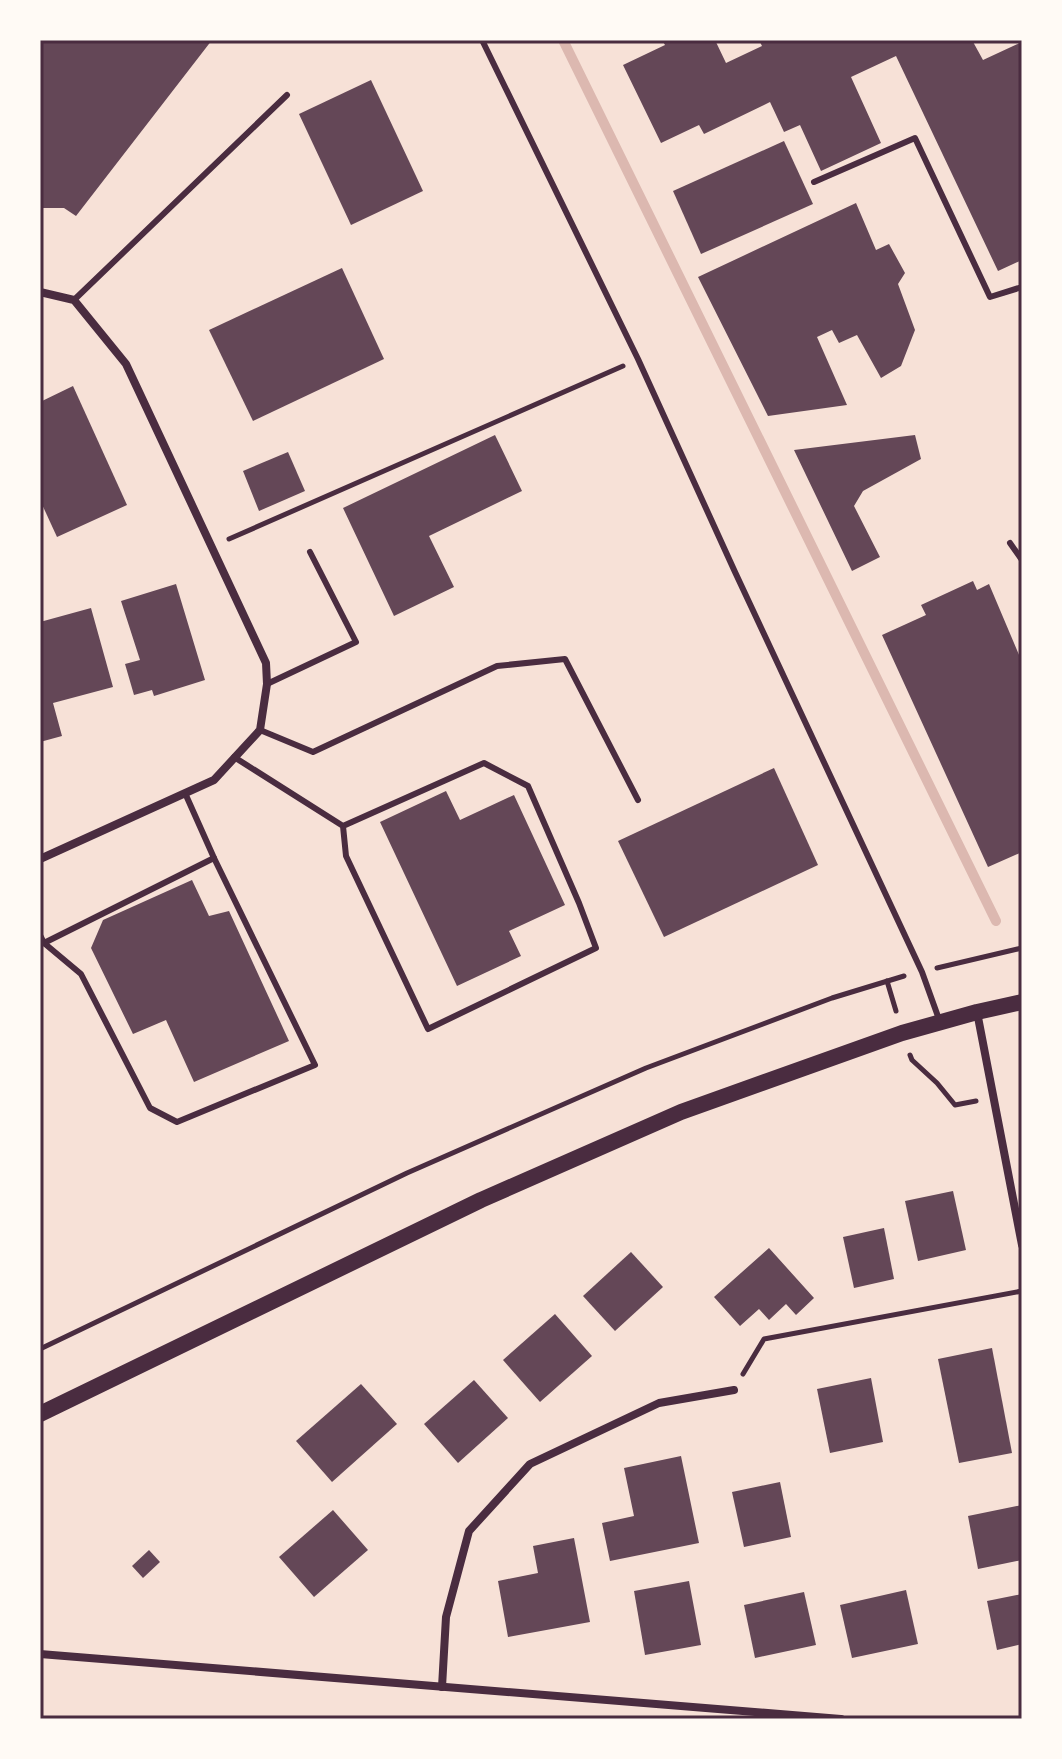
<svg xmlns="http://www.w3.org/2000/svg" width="1062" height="1759" font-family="Georgia,serif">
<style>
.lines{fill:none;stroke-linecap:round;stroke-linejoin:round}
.stream{stroke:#dcb8b0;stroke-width:10}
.building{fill:#644757}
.path{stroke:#4a2c40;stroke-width:5}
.service{stroke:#4a2c40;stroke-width:6}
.minor{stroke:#4a2c40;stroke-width:8}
.secondary{stroke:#4a2c40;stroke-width:16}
.neatline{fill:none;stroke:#4a2c40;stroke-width:3}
</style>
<rect width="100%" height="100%" fill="#f7e1d7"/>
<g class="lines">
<polyline class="stream" points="563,40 996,921"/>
</g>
<g class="building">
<polygon points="40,40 212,40 76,216 64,208 40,208"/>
<polygon points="662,40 715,40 726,63 762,46 759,40 972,40 983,60 1022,42 1022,260 998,271 896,56 851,77 881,143 821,171 800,125 784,132 770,102 704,134 699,125 661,143 623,65 665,45"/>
<polygon points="371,80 423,191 351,225 299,114"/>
<polygon points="784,141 813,204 701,254 673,191"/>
<polygon points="856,203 876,250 889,244 905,273 898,284 915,330 901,366 881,378 857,335 839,343 832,330 817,337 847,405 768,416 698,277"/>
<polygon points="342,268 384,359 253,421 209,330"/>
<polygon points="73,386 127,505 57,537 40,500 40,402"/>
<polygon points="495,435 522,491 429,536 454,587 394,616 343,508"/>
<polygon points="915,435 921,459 863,491 854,506 880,557 852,571 794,450"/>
<polygon points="288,452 305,491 259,511 243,471"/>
<polygon points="973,581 977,590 989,584 1022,662 1022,852 988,867 882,635 926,615 921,605"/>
<polygon points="176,584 205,680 154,696 152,690 134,695 125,664 140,660 121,601"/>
<polygon points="91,608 113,687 53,703 62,736 40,742 40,622"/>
<polygon points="774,768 818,865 664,937 618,841"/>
<polygon points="446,791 460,820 514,795 565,905 509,931 521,956 457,986 380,822"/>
<polygon points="192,880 209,916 229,911 289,1041 194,1082 166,1020 133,1034 91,948 103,920"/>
<polygon points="953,1191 966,1250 918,1261 905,1201"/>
<polygon points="884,1228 894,1279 854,1288 843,1237"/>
<polygon points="769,1248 814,1298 796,1315 786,1304 769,1320 759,1309 740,1326 714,1297"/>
<polygon points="631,1252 663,1287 615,1331 583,1296"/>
<polygon points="555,1314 592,1356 540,1402 503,1360"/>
<polygon points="992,1348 1012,1453 959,1463 938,1359"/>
<polygon points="871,1378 883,1442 830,1453 817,1389"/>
<polygon points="474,1380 508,1418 458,1463 424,1424"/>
<polygon points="361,1384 397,1424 332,1482 296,1441"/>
<polygon points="681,1456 699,1543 610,1561 602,1523 634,1516 624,1468"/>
<polygon points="780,1482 791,1537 744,1547 732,1492"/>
<polygon points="1022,1505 1022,1560 978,1569 968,1516"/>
<polygon points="333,1510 368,1550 314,1597 279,1557"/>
<polygon points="574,1538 590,1622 508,1637 498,1581 538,1573 533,1546"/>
<polygon points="149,1550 160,1562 143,1578 132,1566"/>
<polygon points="689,1581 701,1645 645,1655 634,1591"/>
<polygon points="906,1590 918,1644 852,1658 840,1605"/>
<polygon points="804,1592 816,1645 755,1658 744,1605"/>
<polygon points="1022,1594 1022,1644 997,1650 987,1601"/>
</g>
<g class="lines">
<g class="path">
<polyline points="229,539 623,366"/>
<polyline points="937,968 1022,948"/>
<polyline points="887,981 896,1011"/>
<polyline points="910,1055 912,1060 937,1083 955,1105 976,1101"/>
<polyline points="40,1349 407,1173 646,1068 832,998 904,976"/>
<polyline points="743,1374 764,1339 1022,1291"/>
</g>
<g class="service">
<polyline points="482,40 638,359 735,572 922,972 940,1022"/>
<polyline points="814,182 915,138 990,297 1022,287"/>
<polyline points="74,300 287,95"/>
<polyline points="1010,543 1022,560"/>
<polyline points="267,684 356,642 310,552"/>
<polyline points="260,730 313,752 497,666 565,659 638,800"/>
<polyline points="234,757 343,826 484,763 528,786 579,903 596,948 428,1029 346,856 343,826"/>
<polyline points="40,935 44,943 214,858 185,793"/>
<polyline points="44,943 81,974 150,1108 177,1122 315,1065 214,858"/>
</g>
<g class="minor">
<polyline points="40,292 74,300 126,364 266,663 267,684 260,730 214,780 40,859"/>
<polyline points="977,1012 1022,1245"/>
<polyline points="40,1654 841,1719"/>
<polyline points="442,1687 446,1617 469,1531 530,1464 659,1403 734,1390"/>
</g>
<polyline class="secondary" points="40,1414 481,1200 681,1112 902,1033 977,1012 1022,1002"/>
</g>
<rect width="1062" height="1759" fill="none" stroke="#fffaf5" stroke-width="84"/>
<rect x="42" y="42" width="978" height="1675" class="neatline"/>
</svg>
